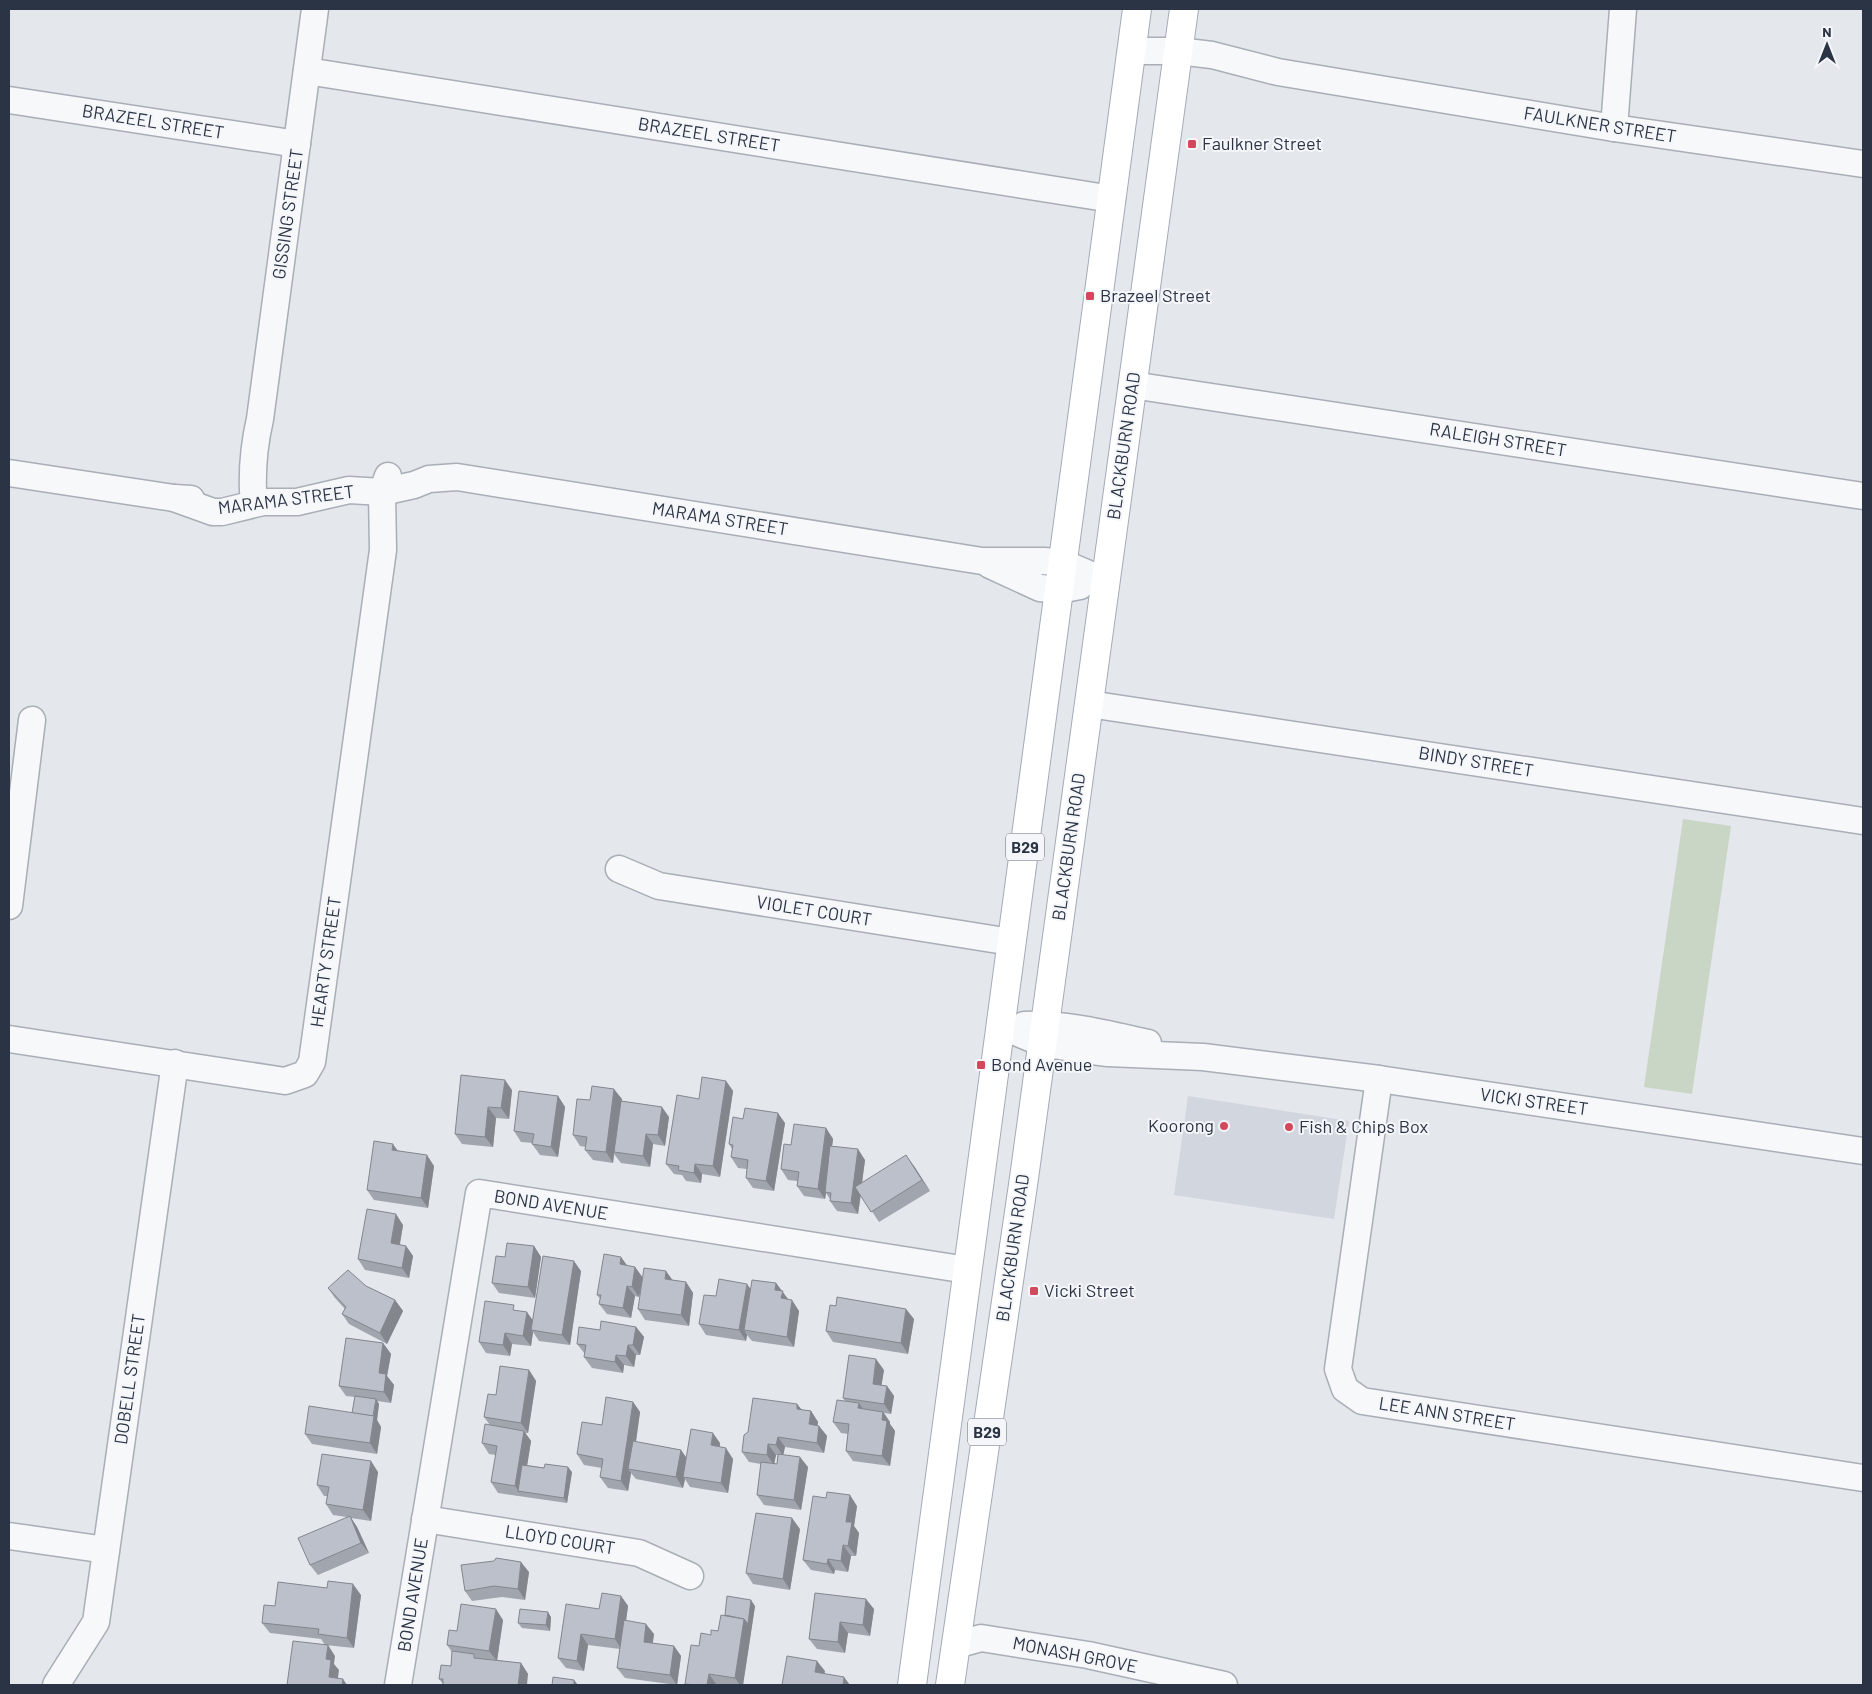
<svg xmlns="http://www.w3.org/2000/svg" width="1872" height="1694" font-family="Barlow,sans-serif">
<style>
.built{fill:#d2d6de}
.green{fill:#c9d6c5}
.lines{fill:none;stroke-linecap:round;stroke-linejoin:round}
.street-casing{stroke:#a9aeb7;stroke-width:29}
.primary-casing{stroke:#a3abb8;stroke-width:30}
.street{stroke:#f7f8fa;stroke-width:26}
.primary{stroke:#fff;stroke-width:28}
.wall{fill:#a1a5ae;fill-rule:evenodd}
.shaded-wall{fill:#83868d}
.building{fill:#bbc0ca;stroke:#83868d}
.poi-dot{fill:#d1495b;stroke:#f4f6f9;stroke-width:2}
.labels{text-anchor:middle;stroke-width:4;stroke-linejoin:round;paint-order:stroke}
.shield{fill:#f4f6f9;stroke:#676e7b;stroke-width:1}
.shield-label{font-size:16px;font-weight:bold;fill:#2b3445}
.street-label{font-size:18px;fill:#2b3445;stroke:#f4f6f9}
.poi-label{font-size:18px;fill:#2b3445;stroke:#f4f6f9;text-anchor:start}
</style>
<rect width="100%" height="100%" fill="#e4e7ec"/>
<polygon class="built" points="1188,1096 1349,1121 1334,1219 1174,1195"/>
<polygon class="green" points="1683,819 1731,826 1692,1094 1644,1087"/>
<g class="lines">
<g class="street-casing">
<g id="street">
<polyline points="1131,51 1178,51 1212,55 1278,72 1614,128 1863,164"/>
<polyline points="307,71 1112,199"/>
<polyline points="9,100 297,144"/>
<polyline points="1614,128 1623,9"/>
<polyline points="1132,385 1863,496"/>
<polyline points="9,473 174,498 191,499"/>
<path d="M 253,491 C 252,465 254,445 260,419 L 315,9"/>
<polyline points="174,498 213,512 222,512 263,502 297,502 349,490 382,492 414,485 429,479 457,477 982,561 1044,561 1063,563 1105,581"/>
<polyline points="990,565 1040,588 1059,590 1080,586"/>
<polyline points="1089,704 1863,821"/>
<polyline points="619,869 659,886 1011,942"/>
<polyline points="9,906 32,720"/>
<path d="M 1024,1025 C 1066,1023 1107,1034 1148,1043"/>
<polyline points="1001,1026 1042,1043 1077,1049 1108,1053 1203,1057 1379,1079 1863,1151"/>
<polyline points="9,1039 285,1081 305,1074 312,1062 383,550 382,492 388,476"/>
<polyline points="1379,1079 1338,1369 1345,1389 1362,1401 1863,1478"/>
<polyline points="425,1519 639,1553 690,1576"/>
<polyline points="9,1536 106,1550"/>
<polyline points="956,1645 981,1638 1088,1655 1224,1685"/>
<polyline points="56,1685 96,1622 175,1063"/>
<polyline points="398,1685 479,1193 967,1270"/>
</g>
</g>
<g class="primary-casing">
<g id="primary">
<polyline points="912,1685 1137,9"/>
<polyline points="950,1685 1024,1178 1184,9"/>
</g>
</g>
<use href="#street" class="street"/>
<use href="#primary" class="primary"/>
</g>
<g class="wall">
<polygon points="726,1081 733,1091 720,1177 702,1174 701,1183 686,1181 682,1175 674,1174 666,1164 699,1099"/>
<polygon points="512,1090 509,1119 496,1118 493,1147 462,1144 455,1134"/>
<polygon points="558,1096 565,1107 558,1157 540,1155 532,1144 533,1143 521,1142 514,1131"/>
<polygon points="622,1099 621,1101 669,1117 665,1146 653,1144 650,1167 621,1163 614,1154 613,1163 593,1160 585,1150 586,1147 580,1146 573,1135 590,1100"/>
<polygon points="743,1119 785,1123 774,1191 753,1188 746,1178 747,1169 738,1168 731,1157 732,1149 729,1144"/>
<polygon points="826,1128 833,1139 832,1146 865,1160 862,1182 914,1166 930,1191 879,1222 861,1195 858,1214 837,1211 830,1201 830,1199 826,1193 825,1199 804,1196 797,1186 797,1181 788,1180 781,1169 791,1145"/>
<polygon points="397,1150 434,1166 428,1208 374,1200 367,1190"/>
<polygon points="403,1225 400,1245 406,1246 413,1256 409,1278 365,1270 358,1259"/>
<polygon points="534,1246 541,1257 535,1298 499,1293 492,1283 505,1257"/>
<polygon points="627,1266 635,1267 643,1278 639,1297 635,1296 631,1318 607,1314 599,1304 600,1299 597,1295"/>
<polygon points="581,1271 570,1345 539,1341 533,1332 531,1346 512,1344 510,1356 486,1353 479,1342 517,1310 533,1320"/>
<polygon points="673,1280 686,1282 693,1293 689,1326 645,1320 638,1309"/>
<polygon points="776,1283 788,1299 799,1311 794,1347 752,1341 747,1335 746,1341 706,1335 699,1324 716,1296"/>
<polygon points="366,1286 395,1300 403,1311 387,1344 349,1324 342,1314 345,1309 335,1298 328,1288"/>
<polygon points="914,1319 908,1354 833,1342 826,1331"/>
<polygon points="636,1327 644,1337 640,1355 636,1355 634,1367 624,1365 623,1373 592,1368 584,1357 585,1354 577,1344 600,1330"/>
<polygon points="383,1343 391,1354 387,1376 394,1385 391,1403 377,1401 379,1404 377,1420 381,1427 377,1454 312,1444 305,1434 352,1413 355,1397 346,1396 339,1386"/>
<polygon points="529,1370 536,1381 528,1433 525,1433 531,1441 527,1465 572,1472 567,1503 498,1493 491,1482 496,1455 489,1454 482,1443 490,1425 484,1417 496,1395"/>
<polygon points="884,1370 881,1385 887,1386 894,1396 891,1414 884,1413 890,1422 890,1424 895,1431 890,1466 853,1461 846,1451 848,1434 841,1433 833,1422 845,1401 843,1398"/>
<polygon points="633,1402 640,1412 636,1442 681,1450 686,1458 720,1443 720,1447 733,1459 728,1493 690,1487 685,1479 683,1488 636,1479 631,1473 628,1491 608,1488 600,1477 602,1468 584,1465 577,1454 602,1425"/>
<path d="M 797,1404 L 802,1410 L 811,1411 L 818,1422 L 817,1426 L 819,1426 L 827,1436 L 824,1453 L 785,1447 L 783,1455 L 808,1467 L 801,1510 L 764,1505 L 757,1495 L 761,1464 L 749,1462 L 742,1452 ZM 776,1455 L 778,1455 L 777,1464 L 774,1463 Z"/>
<polygon points="378,1472 371,1521 351,1518 357,1527 369,1553 318,1575 310,1565 347,1517 333,1515 326,1504 327,1496 324,1496 317,1485"/>
<polygon points="857,1506 854,1526 859,1533 856,1556 851,1556 848,1572 835,1570 834,1574 811,1570 803,1560"/>
<polygon points="800,1529 790,1590 753,1584 746,1573"/>
<polygon points="529,1572 525,1600 502,1597 472,1601 465,1591"/>
<polygon points="815,1593 874,1609 870,1636 848,1633 845,1653 817,1649 809,1639"/>
<polygon points="361,1595 354,1648 325,1645 321,1639 270,1633 262,1623"/>
<polygon points="621,1596 628,1606 626,1621 654,1634 653,1643 674,1646 681,1656 677,1685 625,1678 617,1668 620,1649 588,1645 584,1671 566,1668 558,1658 599,1609"/>
<polygon points="755,1606 743,1685 716,1684 716,1685 686,1685 685,1684 699,1646 711,1635 718,1631 725,1615"/>
<polygon points="551,1617 550,1631 522,1628 518,1623"/>
<polygon points="503,1620 497,1660 521,1663 528,1674 443,1684 439,1679 451,1666 452,1652 447,1645 457,1631"/>
</g>
<g class="shaded-wall">
<polygon points="505,1080 512,1090 509,1119 501,1108"/>
<polygon points="726,1081 733,1091 720,1177 713,1166"/>
<polygon points="614,1089 622,1099 615,1152 614,1152 614,1154 613,1163 606,1152"/>
<polygon points="558,1096 565,1107 558,1157 551,1147"/>
<polygon points="488,1107 496,1118 493,1147 485,1137"/>
<polygon points="662,1107 669,1117 665,1146 658,1135"/>
<polygon points="778,1113 785,1123 774,1191 766,1181"/>
<polygon points="826,1128 833,1139 826,1192 825,1192 826,1193 825,1199 818,1189"/>
<polygon points="646,1134 653,1144 650,1167 643,1156"/>
<polygon points="393,1144 400,1154 392,1150"/>
<polygon points="858,1149 865,1160 858,1214 851,1203"/>
<polygon points="427,1155 434,1166 428,1208 421,1198"/>
<polygon points="906,1155 914,1166 930,1191 922,1180"/>
<polygon points="695,1164 702,1174 701,1183 694,1173"/>
<polygon points="396,1214 403,1225 398,1253 391,1243"/>
<polygon points="406,1246 413,1256 409,1278 402,1268"/>
<polygon points="534,1246 541,1257 535,1298 528,1287"/>
<polygon points="621,1257 629,1268 620,1264"/>
<polygon points="574,1261 581,1271 570,1345 562,1335"/>
<polygon points="635,1267 643,1278 639,1297 632,1287"/>
<polygon points="666,1271 674,1282 665,1279"/>
<polygon points="686,1282 693,1293 689,1326 681,1315"/>
<polygon points="776,1283 790,1302 789,1309 775,1290"/>
<polygon points="747,1284 754,1294 744,1330 747,1335 746,1341 739,1330"/>
<polygon points="627,1286 635,1296 631,1318 623,1308"/>
<polygon points="395,1300 403,1311 387,1344 380,1333"/>
<polygon points="792,1300 799,1311 794,1347 787,1337"/>
<polygon points="906,1309 914,1319 908,1354 901,1343"/>
<polygon points="527,1312 534,1322 531,1330 533,1332 531,1346 523,1336"/>
<polygon points="636,1327 644,1337 640,1355 633,1345"/>
<polygon points="505,1333 512,1344 510,1356 503,1345"/>
<polygon points="383,1343 391,1354 387,1376 394,1385 391,1403 384,1392 379,1373"/>
<polygon points="628,1345 636,1355 634,1367 626,1356"/>
<polygon points="616,1355 624,1365 623,1373 615,1362"/>
<polygon points="876,1359 884,1370 880,1395 873,1384"/>
<polygon points="529,1370 536,1381 528,1433 521,1423"/>
<polygon points="887,1386 894,1396 891,1414 884,1404"/>
<polygon points="376,1399 379,1404 377,1420 381,1427 377,1454 370,1443"/>
<polygon points="633,1402 640,1412 632,1469 628,1469 631,1473 628,1491 621,1481"/>
<polygon points="859,1403 866,1414 858,1408"/>
<polygon points="797,1404 805,1414 797,1409"/>
<polygon points="811,1411 818,1422 816,1435 809,1424"/>
<polygon points="883,1412 890,1422 890,1424 895,1431 890,1466 882,1456 882,1420"/>
<polygon points="819,1426 827,1436 824,1453 817,1443"/>
<polygon points="524,1431 531,1441 523,1492 518,1491 522,1496 515,1486"/>
<polygon points="713,1433 720,1443 718,1456 711,1445"/>
<polygon points="778,1437 785,1447 783,1456 776,1445"/>
<polygon points="768,1444 776,1455 774,1465 767,1455"/>
<polygon points="726,1448 733,1459 728,1493 721,1483"/>
<polygon points="681,1450 688,1460 683,1477 685,1479 683,1488 676,1477"/>
<polygon points="800,1457 808,1467 801,1510 794,1500"/>
<polygon points="371,1461 378,1472 371,1521 363,1510"/>
<polygon points="568,1467 572,1472 567,1503 564,1498"/>
<polygon points="850,1495 857,1506 854,1526 859,1533 856,1556 848,1546 846,1522"/>
<polygon points="350,1516 357,1527 369,1553 361,1543"/>
<polygon points="792,1518 800,1529 790,1590 783,1579"/>
<polygon points="843,1545 851,1556 848,1572 841,1561"/>
<polygon points="828,1559 835,1570 834,1574 827,1564"/>
<polygon points="521,1562 529,1572 525,1600 518,1589"/>
<polygon points="353,1584 361,1595 354,1648 347,1638"/>
<polygon points="621,1596 628,1606 622,1650 615,1639"/>
<polygon points="866,1599 874,1609 870,1636 863,1625"/>
<polygon points="751,1600 755,1606 743,1685 740,1685 735,1678 744,1619"/>
<polygon points="496,1609 503,1620 497,1661 489,1651"/>
<polygon points="548,1612 551,1617 550,1631 546,1625"/>
<polygon points="840,1622 848,1633 845,1653 838,1642"/>
<polygon points="646,1624 654,1634 651,1652 644,1642"/>
<polygon points="581,1634 588,1645 584,1671 577,1661"/>
<polygon points="328,1645 335,1656 334,1664 339,1670 337,1685 329,1677 326,1659"/>
<polygon points="674,1646 681,1656 677,1685 670,1675"/>
<polygon points="817,1661 825,1671 823,1683 815,1672"/>
<polygon points="521,1663 528,1674 527,1685 518,1685"/>
<polygon points="709,1674 716,1684 716,1685 707,1685"/>
<polygon points="844,1677 850,1685 843,1685"/>
<polygon points="343,1679 347,1685 342,1685"/>
<polygon points="574,1680 578,1685 574,1685"/>
</g>
<g class="building">
<polygon points="461,1075 505,1080 501,1108 488,1107 485,1137 455,1134"/>
<polygon points="702,1077 726,1081 713,1166 695,1164 694,1173 678,1170 679,1166 666,1164 677,1095 699,1099"/>
<polygon points="592,1086 614,1089 606,1152 585,1150 587,1137 573,1135 577,1099 590,1100"/>
<polygon points="519,1091 558,1096 551,1147 532,1144 534,1134 514,1131"/>
<polygon points="621,1101 662,1107 658,1135 646,1134 643,1156 614,1152"/>
<polygon points="745,1108 778,1113 766,1181 746,1178 748,1160 731,1157 733,1145 729,1144 733,1117 743,1119"/>
<polygon points="794,1124 826,1128 818,1189 797,1186 799,1172 781,1169 784,1144 791,1145"/>
<polygon points="374,1141 393,1144 392,1150 427,1155 421,1198 367,1190"/>
<polygon points="830,1146 858,1149 851,1203 830,1201 831,1193 825,1192"/>
<polygon points="906,1155 922,1180 871,1212 855,1187"/>
<polygon points="367,1209 396,1214 391,1243 406,1246 402,1268 358,1259"/>
<polygon points="507,1243 534,1246 528,1287 492,1283 496,1256 505,1257"/>
<polygon points="604,1254 621,1257 620,1264 635,1267 632,1287 627,1286 623,1308 599,1304 601,1295 597,1295"/>
<polygon points="543,1256 574,1261 562,1335 531,1330"/>
<polygon points="644,1268 666,1271 665,1279 686,1282 681,1315 638,1309"/>
<polygon points="348,1270 366,1286 395,1300 380,1333 342,1314 346,1307 328,1288"/>
<polygon points="719,1279 747,1284 739,1330 699,1324 704,1295 716,1296"/>
<polygon points="752,1280 776,1283 775,1290 783,1291 781,1298 792,1300 787,1337 744,1330"/>
<polygon points="837,1297 906,1309 901,1343 826,1331 830,1305 836,1306"/>
<polygon points="485,1301 514,1305 513,1310 527,1312 523,1336 505,1333 503,1345 479,1342"/>
<polygon points="601,1321 636,1327 633,1345 628,1345 626,1356 616,1355 615,1362 584,1357 586,1345 577,1344 579,1327 600,1330"/>
<polygon points="346,1338 383,1343 379,1373 386,1374 384,1392 339,1386"/>
<polygon points="849,1355 876,1359 873,1384 887,1386 884,1404 843,1398"/>
<polygon points="500,1366 529,1370 521,1423 484,1417 488,1394 496,1395"/>
<polygon points="355,1396 376,1399 373,1416 352,1413"/>
<polygon points="606,1397 633,1402 621,1481 600,1477 603,1459 577,1454 582,1422 602,1425"/>
<polygon points="753,1398 797,1404 797,1409 811,1411 809,1424 819,1426 817,1443 778,1437 776,1445 768,1444 767,1455 742,1452 744,1435 748,1432"/>
<polygon points="837,1400 859,1403 858,1408 883,1412 882,1420 887,1421 882,1456 846,1451 849,1424 833,1422"/>
<polygon points="309,1406 374,1416 370,1443 305,1434"/>
<polygon points="485,1424 524,1431 515,1486 491,1482 497,1446 482,1443"/>
<polygon points="691,1429 713,1433 711,1445 726,1448 721,1483 683,1477"/>
<polygon points="633,1441 681,1450 676,1477 628,1469"/>
<polygon points="322,1454 371,1461 363,1510 326,1504 329,1487 317,1485"/>
<polygon points="778,1454 800,1457 794,1500 757,1495 761,1462 777,1464"/>
<polygon points="545,1464 568,1467 564,1498 518,1491 522,1465 544,1468"/>
<polygon points="827,1492 850,1495 846,1522 852,1522 848,1546 843,1545 841,1561 828,1559 827,1564 803,1560 813,1496 826,1498"/>
<polygon points="756,1513 792,1518 783,1579 746,1573"/>
<polygon points="350,1516 361,1543 310,1565 298,1538"/>
<polygon points="496,1558 521,1562 518,1589 494,1586 465,1591 461,1565 494,1561"/>
<polygon points="328,1581 353,1584 347,1638 318,1634 319,1629 262,1623 264,1605 275,1606 278,1582 327,1588"/>
<polygon points="602,1593 621,1596 615,1639 581,1634 577,1661 558,1658 566,1604 599,1609"/>
<polygon points="815,1593 866,1599 863,1625 840,1622 838,1642 809,1639"/>
<polygon points="727,1596 751,1600 748,1624 744,1619 725,1615"/>
<polygon points="461,1604 496,1609 489,1651 447,1645 449,1630 457,1631"/>
<polygon points="520,1609 548,1612 546,1625 518,1623"/>
<polygon points="721,1615 744,1619 735,1678 709,1674 707,1685 696,1685 685,1684 691,1645 699,1646 701,1633 711,1635 711,1630 718,1631"/>
<polygon points="624,1620 646,1624 644,1642 674,1646 670,1675 617,1668"/>
<polygon points="293,1641 328,1645 326,1659 331,1660 329,1677 343,1679 342,1685 287,1685"/>
<polygon points="452,1651 474,1654 474,1658 521,1663 518,1685 443,1685 443,1679 439,1679 441,1665 451,1666"/>
<polygon points="787,1656 817,1661 815,1672 844,1677 843,1685 782,1685"/>
<polygon points="553,1677 574,1680 574,1685 552,1685"/>
</g>
<g class="poi-dot">
<rect x="1187" y="139" width="10" height="10" rx="2.5"/>
<rect x="1085" y="291" width="10" height="10" rx="2.5"/>
<rect x="976" y="1060" width="10" height="10" rx="2.5"/>
<circle cx="1224" cy="1126" r="5"/>
<circle cx="1289" cy="1127" r="5"/>
<rect x="1029" y="1286" width="10" height="10" rx="2.5"/>
</g>
<g class="labels">
<g class="shield">
<rect x="1006" y="833.5" width="38" height="27" rx="4"/>
<rect x="968" y="1418.5" width="38" height="27" rx="4"/>
</g>
<g class="shield-label">
<text x="1025" y="853">B29</text>
<text x="987" y="1438">B29</text>
</g>
<g class="street-label">
<text transform="translate(153 122) rotate(9)" y="6">BRAZEEL STREET</text>
<text transform="translate(1600 125) rotate(9)" y="6">FAULKNER STREET</text>
<text transform="translate(709 135) rotate(9)" y="6">BRAZEEL STREET</text>
<text transform="translate(288 214) rotate(-82)" y="6">GISSING STREET</text>
<text transform="translate(1498 440) rotate(9)" y="6">RALEIGH STREET</text>
<text transform="translate(1124 446) rotate(-82)" y="6">BLACKBURN ROAD</text>
<text transform="translate(286 500) rotate(-7)" y="6">MARAMA STREET</text>
<text transform="translate(720 519) rotate(9)" y="6">MARAMA STREET</text>
<text transform="translate(1476 762) rotate(9)" y="6">BINDY STREET</text>
<text transform="translate(1069 847) rotate(-82)" y="6">BLACKBURN ROAD</text>
<text transform="translate(814 911) rotate(9)" y="6">VIOLET COURT</text>
<text transform="translate(326 962) rotate(-82)" y="6">HEARTY STREET</text>
<text transform="translate(1534 1102) rotate(8)" y="6">VICKI STREET</text>
<text transform="translate(551 1205) rotate(9)" y="6">BOND AVENUE</text>
<text transform="translate(1013 1248) rotate(-82)" y="6">BLACKBURN ROAD</text>
<text transform="translate(130 1379) rotate(-82)" y="6">DOBELL STREET</text>
<text transform="translate(1447 1414) rotate(9)" y="6">LEE ANN STREET</text>
<text transform="translate(560 1540) rotate(9)" y="6">LLOYD COURT</text>
<text transform="translate(413 1595) rotate(-81)" y="6">BOND AVENUE</text>
<text transform="translate(1075 1655) rotate(11)" y="6">MONASH GROVE</text>
</g>
<g class="poi-label">
<text x="1202" y="150">Faulkner Street</text>
<text x="1100" y="302">Brazeel Street</text>
<text x="991" y="1071">Bond Avenue</text>
<text x="1214" y="1132" text-anchor="end">Koorong</text>
<text x="1299" y="1133">Fish &amp; Chips Box</text>
<text x="1044" y="1297">Vicki Street</text>
</g>
</g>
<rect width="1872" height="1694" fill="none" stroke="#2b3445" stroke-width="20"/>
<g transform="translate(1827 45)" stroke="#f4f6f9" stroke-width="4" paint-order="stroke">
<path d="M0-4L9 19L0 12L-9 19Z" fill="#2b3445"/>
<text y="-8" font-size="14" font-weight="bold" text-anchor="middle" fill="#2b3445">N</text>
</g>
</svg>
